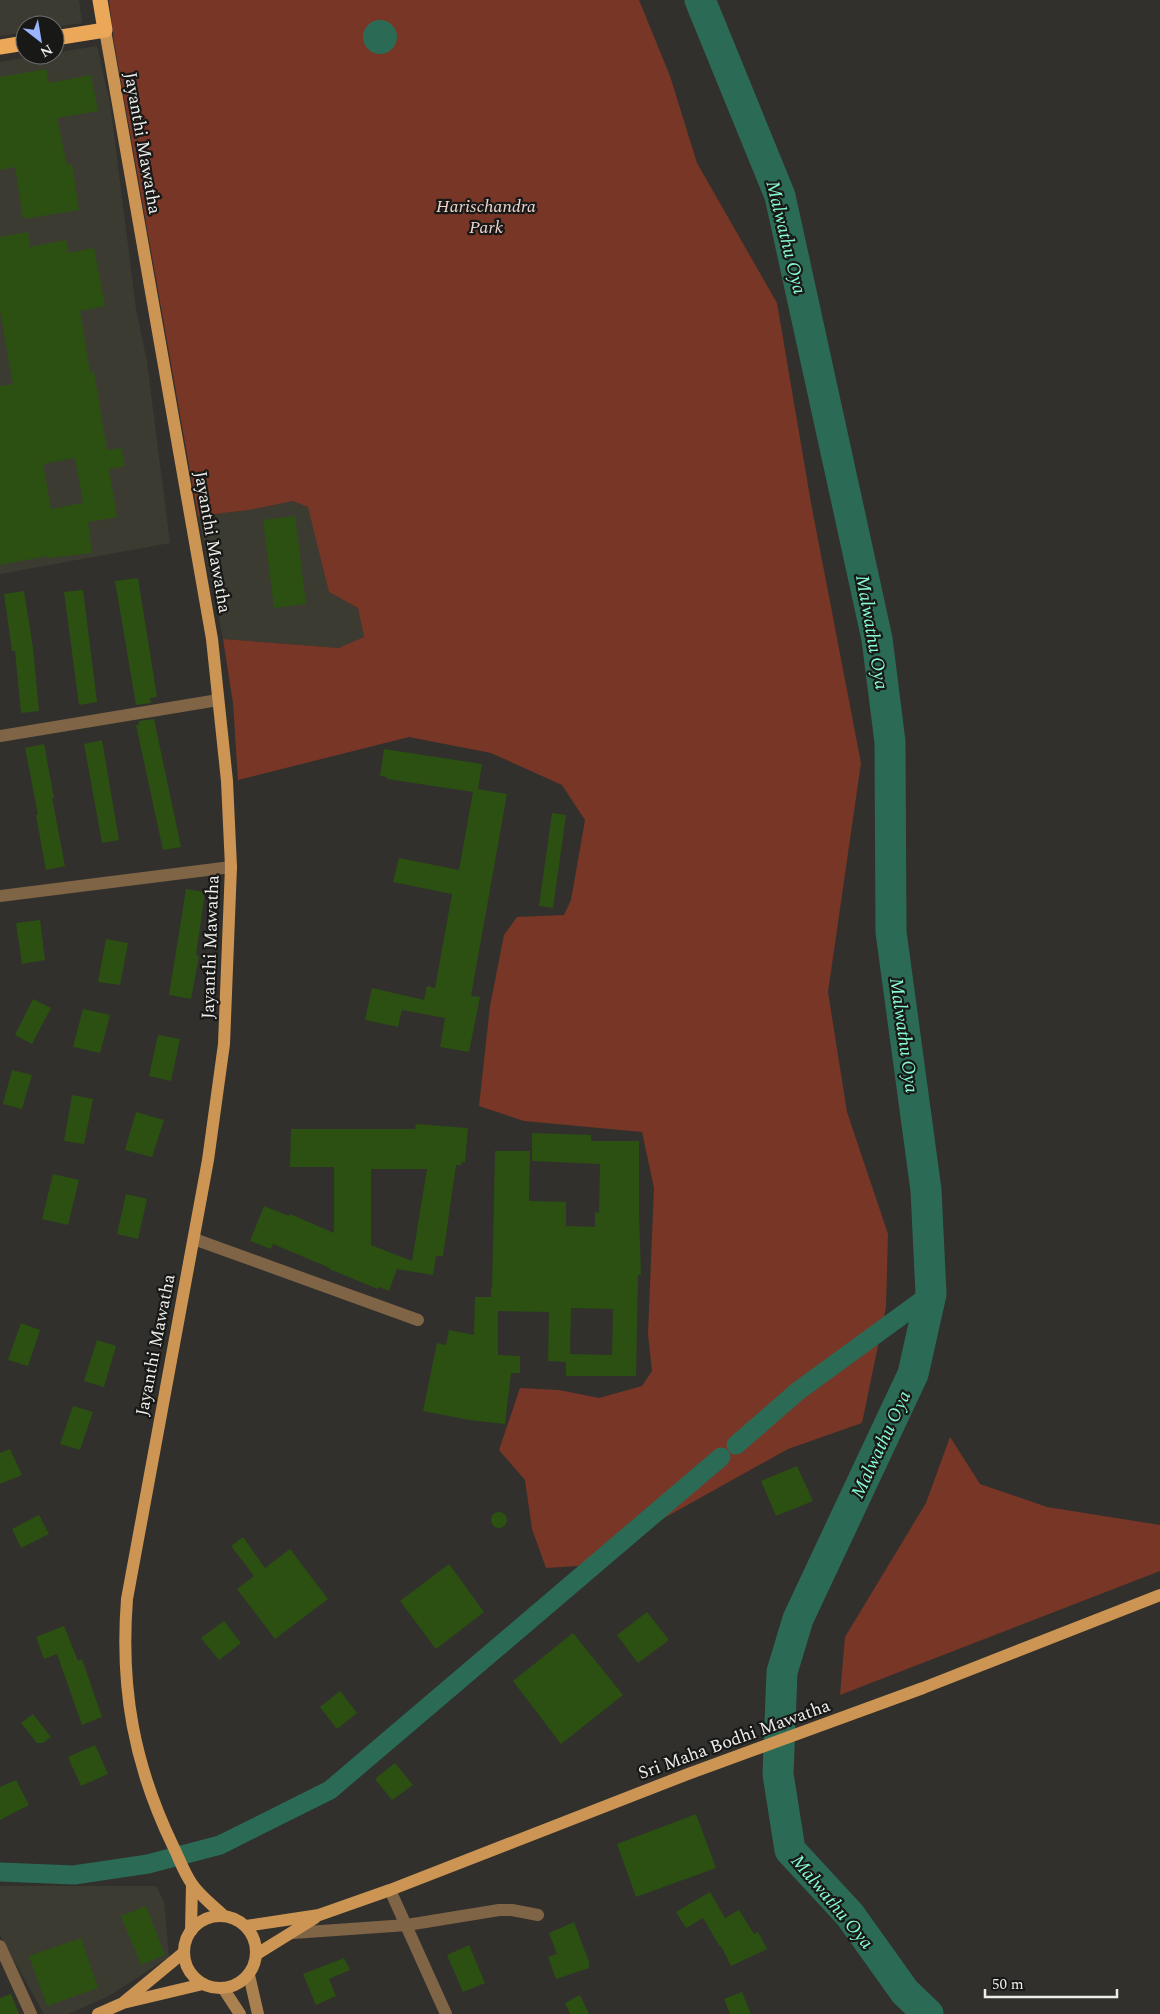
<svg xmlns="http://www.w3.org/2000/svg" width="1160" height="2014" font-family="Spectral,serif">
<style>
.built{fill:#3c3b32}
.green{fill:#783626}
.water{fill:#2b6b56}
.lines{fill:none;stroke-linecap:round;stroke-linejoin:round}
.canal{stroke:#2b6b56;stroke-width:19}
.river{stroke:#2b6b56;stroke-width:31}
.building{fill:#2b5011;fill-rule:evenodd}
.street{stroke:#7f6446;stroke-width:12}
.secondary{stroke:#ab804f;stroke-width:12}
.primary{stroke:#cd9554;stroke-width:12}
.highway{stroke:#eca859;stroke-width:15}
.labels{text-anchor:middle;stroke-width:4.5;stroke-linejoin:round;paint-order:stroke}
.street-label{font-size:18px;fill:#ededeb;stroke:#181817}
.park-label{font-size:18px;font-style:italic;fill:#eed4cd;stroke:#181817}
.water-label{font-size:19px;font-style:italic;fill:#86fdd3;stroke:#181817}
</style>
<rect width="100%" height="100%" fill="#31302d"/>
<g class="built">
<polygon points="0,0 79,0 82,23 55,27 55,25 25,25 25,32 0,36"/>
<polygon points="97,46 110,103 136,309 147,362 170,543 0,574 0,62 42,55 55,55 55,53"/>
<polygon points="293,501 309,507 329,592 358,608 364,638 339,648 223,639 198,516 249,510"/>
<polygon points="0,1886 156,1886 164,1902 169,1957 109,1996 68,2014 44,2014 0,1935"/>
</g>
<g class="green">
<polygon points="109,0 639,0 670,76 697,163 777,303 811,503 861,763 828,992 847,1112 888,1234 886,1307 862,1423 788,1449 578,1566 546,1568 532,1529 525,1480 499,1450 520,1388 559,1390 599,1398 642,1386 652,1371 648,1334 654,1188 642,1132 524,1121 479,1106 490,1006 504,935 517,917 564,915 571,900 585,820 562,785 491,753 409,737 238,780 233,703 223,639 339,648 364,637 358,608 329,592 308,507 293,501 249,510 198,516 114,42"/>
<polygon points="950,1437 980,1484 1047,1507 1160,1525 1160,1571 840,1695 845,1637 926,1503"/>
</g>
<circle class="water" cx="380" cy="37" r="17"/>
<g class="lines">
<g class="canal">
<polyline points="736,1445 798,1391 931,1294"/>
<polyline points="0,1872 74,1875 148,1864 220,1845 330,1790 721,1457"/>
</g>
<polyline class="river" points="700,0 780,196 877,639 890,742 891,932 926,1190 931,1294 913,1374 798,1619 782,1672 778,1774 790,1850 850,1915 905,1992 928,2014"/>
</g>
<g class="building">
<polygon points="46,69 49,83 91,75 98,111 57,118 67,165 72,164 79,210 23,219 15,167 0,170 0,77"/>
<path d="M 28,232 L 30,247 L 66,240 L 68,253 L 94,248 L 105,306 L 80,311 L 90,372 L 94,372 L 107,450 L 121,448 L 125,466 L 109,469 L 117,517 L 88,522 L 92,553 L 47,558 L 47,556 L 0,565 L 0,386 L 13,384 L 0,311 L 0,237 ZM 75,458 L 83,503 L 51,509 L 43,464 Z"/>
<polygon points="295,516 306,604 274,608 263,520"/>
<polygon points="138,578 157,697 150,698 151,703 136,705 115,581"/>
<polygon points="83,590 97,702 79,705 64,592"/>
<polygon points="24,591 33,648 39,711 21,713 15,651 12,651 4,594"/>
<polygon points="154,719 181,847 163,850 136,725 139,725 139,721"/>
<polygon points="102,740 119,840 102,843 84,744"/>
<polygon points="44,744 54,798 52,798 65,866 46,870 36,815 38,815 25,748"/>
<polygon points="384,749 482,764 478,789 507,794 471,996 480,997 469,1052 440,1047 445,1018 402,1010 398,1027 365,1020 372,988 424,1000 427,986 435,988 452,894 393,882 399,858 459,870 473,792 387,779 387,777 380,776"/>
<polygon points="552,813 566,815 553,908 539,906"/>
<polygon points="186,889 205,892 196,955 199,956 191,999 169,995"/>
<polygon points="40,920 45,960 22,964 16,923"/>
<polygon points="106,939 128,943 120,985 98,982"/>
<polygon points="33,999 51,1008 32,1044 15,1035"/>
<polygon points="83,1009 110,1015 100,1053 73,1047"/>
<polygon points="158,1035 180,1039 171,1081 149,1076"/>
<polygon points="12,1070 32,1075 22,1109 3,1104"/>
<polygon points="72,1095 93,1099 84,1144 64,1141"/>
<polygon points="136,1112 164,1120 152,1157 125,1150"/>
<path d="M 416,1124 L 468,1128 L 465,1162 L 462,1162 L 461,1165 L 456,1165 L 443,1256 L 436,1256 L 433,1275 L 397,1269 L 389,1291 L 379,1287 L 378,1289 L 329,1269 L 330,1268 L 273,1244 L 271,1249 L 250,1241 L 264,1206 L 289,1216 L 290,1214 L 334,1233 L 334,1167 L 290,1167 L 291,1129 L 415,1129 ZM 371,1169 L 427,1169 L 412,1261 L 371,1245 Z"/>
<path d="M 532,1133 L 591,1135 L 591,1141 L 639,1141 L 639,1215 L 641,1275 L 638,1275 L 636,1376 L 566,1376 L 566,1362 L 548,1361 L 549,1312 L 498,1311 L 498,1355 L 520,1356 L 520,1373 L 511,1373 L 505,1424 L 469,1420 L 423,1411 L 437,1343 L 446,1345 L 449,1330 L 474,1335 L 475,1297 L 491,1297 L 491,1289 L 492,1289 L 495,1151 L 530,1151 L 529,1201 L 566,1202 L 566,1226 L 595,1227 L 595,1212 L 599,1213 L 600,1164 L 532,1161 ZM 571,1308 L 613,1309 L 612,1355 L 570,1354 Z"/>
<polygon points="53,1174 79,1180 68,1225 42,1219"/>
<polygon points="126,1194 147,1199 138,1239 117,1234"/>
<polygon points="21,1323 40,1330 28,1366 8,1360"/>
<polygon points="97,1340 116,1346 104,1387 84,1381"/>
<polygon points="73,1406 93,1412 80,1450 60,1444"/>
<polygon points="10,1449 22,1475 0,1484 0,1453"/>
<polygon points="797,1466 813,1501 776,1516 761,1481"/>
<circle cx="499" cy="1520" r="8"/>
<polygon points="39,1515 49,1534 21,1548 12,1529"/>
<polygon points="243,1537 265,1568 290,1549 328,1599 275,1639 237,1589 254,1576 231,1546"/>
<polygon points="449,1564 484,1612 436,1649 400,1601"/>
<polygon points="647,1612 669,1640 638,1663 617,1635"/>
<polygon points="224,1621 241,1643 219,1660 201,1638"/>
<polygon points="64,1626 78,1661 82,1659 102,1717 82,1725 57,1654 44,1659 36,1637"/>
<polygon points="573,1633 623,1695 561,1744 513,1681"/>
<polygon points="340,1691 357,1713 337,1729 320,1707"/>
<polygon points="33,1714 51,1737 43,1743 37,1743 21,1723"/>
<polygon points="95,1745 108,1774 81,1786 68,1757"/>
<polygon points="395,1763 413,1785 392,1800 375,1779"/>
<polygon points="16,1780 29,1805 0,1820 0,1787"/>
<polygon points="696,1814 716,1868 636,1897 617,1844"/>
<polygon points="710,1892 725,1918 739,1910 754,1934 758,1932 767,1949 731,1966 721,1946 720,1947 703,1918 686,1928 676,1912"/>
<polygon points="146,1906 165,1955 141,1965 121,1916"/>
<polygon points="574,1922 589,1962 589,1968 556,1979 548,1957 557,1954 549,1933"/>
<polygon points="81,1938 98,1988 47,2006 29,1956"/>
<polygon points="469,1945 485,1983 463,1992 447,1955"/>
<polygon points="344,1958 350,1970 329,1979 336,1996 316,2005 303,1974"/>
<polygon points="742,1992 751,2014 730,2014 724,1999"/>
<polygon points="11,1994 19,2014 0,2014 0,1998"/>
<polygon points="580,1995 589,2014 570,2014 565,2003"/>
</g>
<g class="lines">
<g class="street">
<polyline points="0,736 218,700"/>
<polyline points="0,896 231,867"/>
<polyline points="194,1239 418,1320"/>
<polyline points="390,1890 446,2014"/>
<polyline points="293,1933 407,1925 499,1910 512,1910 538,1915"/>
<polyline points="0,1946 31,2014"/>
</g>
<g class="secondary">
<polyline points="249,1975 258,2014"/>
<polyline points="223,1988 240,2014"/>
</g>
<g class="primary">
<path d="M 105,30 L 212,639 L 227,781 L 231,867 L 224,1044 L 208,1160 L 127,1599 C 120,1689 134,1765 173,1846 C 179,1858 184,1873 192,1884 C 200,1896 214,1906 224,1916"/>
<circle cx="220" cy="1952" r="36"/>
<polyline points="246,1926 319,1915 390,1890 688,1774 923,1688 1160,1595"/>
<polyline points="191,1931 192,1885"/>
<polyline points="257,1954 315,1918"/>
<polyline points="125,2001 183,1953"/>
<polyline points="98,2014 123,2003 203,1984"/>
</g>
<g class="highway">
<polyline points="55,38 105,30 100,0"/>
<polyline points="0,47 25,43"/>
</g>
</g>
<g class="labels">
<g class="street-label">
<text transform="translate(143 143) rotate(80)" y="6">Jayanthi Mawatha</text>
<text transform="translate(213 542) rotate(80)" y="6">Jayanthi Mawatha</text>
<text transform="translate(210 947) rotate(-88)" y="6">Jayanthi Mawatha</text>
<text transform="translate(155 1345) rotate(-79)" y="6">Jayanthi Mawatha</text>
<text transform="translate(734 1739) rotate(-20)" y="6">Sri Maha Bodhi Mawatha</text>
</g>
<g class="park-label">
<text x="486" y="212">Harischandra<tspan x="486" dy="21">Park</tspan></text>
</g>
<g class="water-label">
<text transform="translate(787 237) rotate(76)" y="7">Malwathu Oya</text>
<text transform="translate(873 632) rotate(80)" y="7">Malwathu Oya</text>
<text transform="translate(905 1035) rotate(82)" y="7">Malwathu Oya</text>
<text transform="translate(880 1444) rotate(-65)" y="7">Malwathu Oya</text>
<text transform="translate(833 1901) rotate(50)" y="7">Malwathu Oya</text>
</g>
</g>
<g transform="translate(40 40) rotate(149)"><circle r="24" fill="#181817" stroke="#6d6d6c"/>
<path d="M0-4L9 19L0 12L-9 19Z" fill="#9ab5fd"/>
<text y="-8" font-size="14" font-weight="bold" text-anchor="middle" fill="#ededeb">N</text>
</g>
<path d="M985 1989v8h132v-8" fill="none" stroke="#ededeb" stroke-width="2.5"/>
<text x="992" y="1989" font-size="15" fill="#ededeb" stroke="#181817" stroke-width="4" paint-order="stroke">50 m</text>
</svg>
